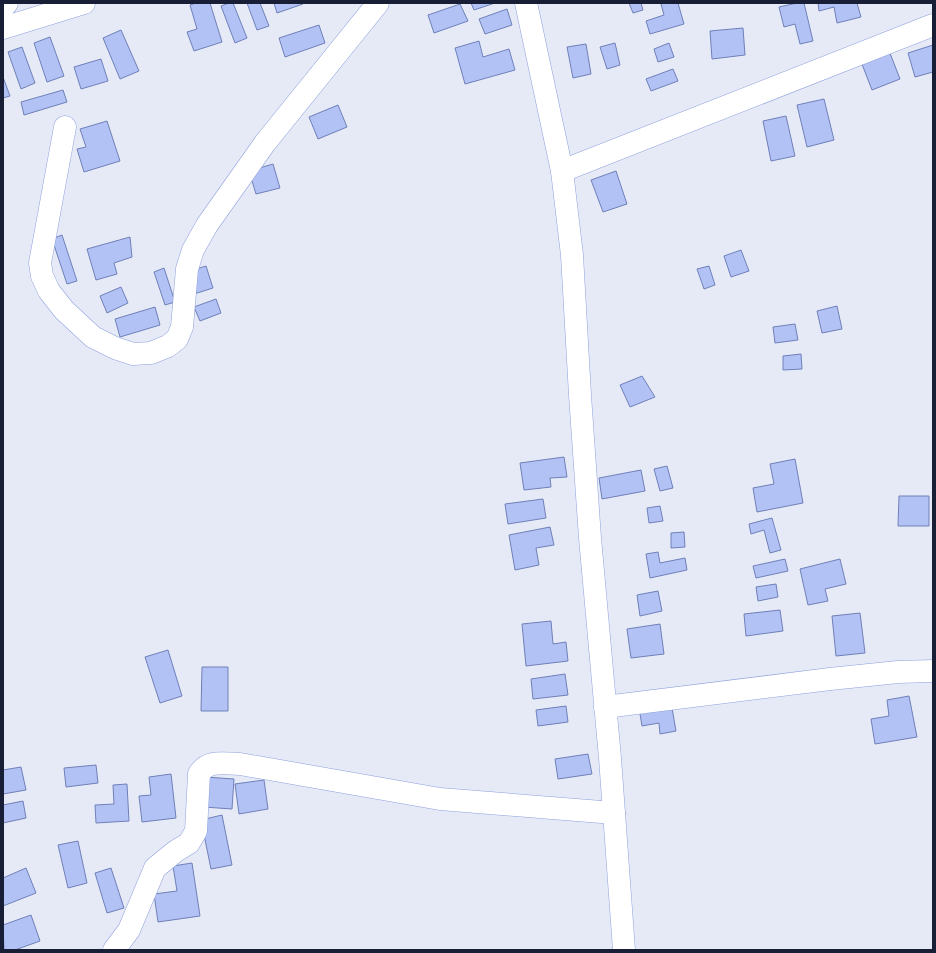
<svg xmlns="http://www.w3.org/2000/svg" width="936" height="953" font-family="Ubuntu,sans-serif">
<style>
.building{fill:#b2c2f4;stroke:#6f80b9}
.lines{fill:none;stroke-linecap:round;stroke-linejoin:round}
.minor-casing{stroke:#8ea0dc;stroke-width:23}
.minor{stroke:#fff;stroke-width:22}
</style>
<rect width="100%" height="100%" fill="#e6eaf7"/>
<g class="building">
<polygon points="196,3 210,3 222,42 194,51 187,32 197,29 190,5"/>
<polygon points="229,3 233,3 247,38 235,43 221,6"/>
<polygon points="247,3 260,3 269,26 257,30"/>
<polygon points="274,3 302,3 303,4 277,13"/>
<polygon points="471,3 495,3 474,10"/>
<polygon points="629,3 641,3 643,10 633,13"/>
<polygon points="664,3 678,3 684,24 650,34 646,21 664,15 661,4"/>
<polygon points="797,3 804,3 813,41 800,44 795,24 784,27 779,7"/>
<polygon points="818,3 857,3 861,17 837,23 834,7 819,11"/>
<polygon points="460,4 468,21 434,33 428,15"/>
<polygon points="507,9 512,25 485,34 479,19"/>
<polygon points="319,25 325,43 285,57 279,38"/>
<polygon points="743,28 745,55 712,59 710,31"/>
<polygon points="121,30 139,71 120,79 103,38"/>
<polygon points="50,37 64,76 47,82 34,43"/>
<polygon points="479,41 483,57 509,49 515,70 465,84 455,48"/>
<polygon points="615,43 620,65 607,69 600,47"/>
<polygon points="669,43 674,57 658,62 654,49"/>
<polygon points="586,44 591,74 573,78 567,47"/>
<polygon points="933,45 933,72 915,77 908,53"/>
<polygon points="22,47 35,83 21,89 8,52"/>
<polygon points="888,48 900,79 872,90 860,59"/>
<polygon points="101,59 108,81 81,89 74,67"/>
<polygon points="673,69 678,81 651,91 646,79"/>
<polygon points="3,77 10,96 3,98"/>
<polygon points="63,90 67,102 24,115 21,102"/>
<polygon points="824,99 834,140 807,147 797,105"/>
<polygon points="338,105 347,127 318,139 309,117"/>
<polygon points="786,116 795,156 771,161 763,121"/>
<polygon points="107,121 120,161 84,172 77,149 86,147 80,129"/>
<polygon points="273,164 280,188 256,194 249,171"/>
<polygon points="616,171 627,204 603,212 591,180"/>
<polygon points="62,235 77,281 67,284 52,239"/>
<polygon points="130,237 132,257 114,263 117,274 96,280 87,249"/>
<polygon points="741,250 749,271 731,277 724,256"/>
<polygon points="206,266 213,288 194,294 187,272"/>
<polygon points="709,266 715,285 704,289 697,269"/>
<polygon points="164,268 175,302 165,305 154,272"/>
<polygon points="121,287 128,303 107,313 100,296"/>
<polygon points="216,299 221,313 200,321 194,307"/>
<polygon points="837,306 842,329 822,333 817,311"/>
<polygon points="155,307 160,325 120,337 115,319"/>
<polygon points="795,324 798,340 775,343 773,327"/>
<polygon points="801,354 802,369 783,370 783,356"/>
<polygon points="642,376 655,397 630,407 620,385"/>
<polygon points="564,457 567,477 550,478 551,487 524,490 520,463"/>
<polygon points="795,459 803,503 757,512 753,488 774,484 770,464"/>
<polygon points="667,466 673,488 660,491 654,469"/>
<polygon points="641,470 645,491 602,499 599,478"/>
<polygon points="899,496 929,496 929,526 898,526"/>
<polygon points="543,499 546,518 508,524 505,504"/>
<polygon points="660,506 663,521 649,523 647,508"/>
<polygon points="772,518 781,550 770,553 764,530 751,534 749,524"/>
<polygon points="550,527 554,545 536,548 539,565 515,570 509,535"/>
<polygon points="684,532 685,547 671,548 671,533"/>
<polygon points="658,552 660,563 685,558 687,570 650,578 646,554"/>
<polygon points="785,559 788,571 756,578 753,566"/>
<polygon points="840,559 846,584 825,589 828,601 808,605 800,569"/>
<polygon points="776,584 778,597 758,601 756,587"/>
<polygon points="658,591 662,611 640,616 637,595"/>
<polygon points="780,610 783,631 746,636 744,614"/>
<polygon points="860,613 865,653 836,656 832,616"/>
<polygon points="551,621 553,644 566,642 568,661 526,666 522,624"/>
<polygon points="660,624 664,654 631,658 627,629"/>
<polygon points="168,650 182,696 160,703 145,657"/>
<polygon points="202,667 228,667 228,711 201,711"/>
<polygon points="565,674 568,695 533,699 531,679"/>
<polygon points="909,696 917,737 875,744 871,719 889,716 887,700"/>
<polygon points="671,702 676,731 660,734 659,723 642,726 639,708"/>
<polygon points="566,706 568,722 538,726 536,710"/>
<polygon points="588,754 592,774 558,779 555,759"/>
<polygon points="96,765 98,783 66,787 64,768"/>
<polygon points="21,767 26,790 3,794 3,770"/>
<polygon points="171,774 176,818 142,822 139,796 151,795 149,777"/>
<polygon points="205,777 234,779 232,809 204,807"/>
<polygon points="264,780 268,809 239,814 235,784"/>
<polygon points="127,784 129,821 96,823 95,805 114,804 113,785"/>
<polygon points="23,801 26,818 3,823 3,805"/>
<polygon points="222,815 232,865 211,869 201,820"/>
<polygon points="78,841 87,883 68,888 58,845"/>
<polygon points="192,863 200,916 158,922 154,894 177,891 173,866"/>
<polygon points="26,868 36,893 3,906 3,878"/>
<polygon points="111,868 124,908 107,913 95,873"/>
<polygon points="31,915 40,941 15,950 4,950 3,925"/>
</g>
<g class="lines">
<g class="minor-casing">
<g id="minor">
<polyline points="526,3 562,171 572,255 580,395 590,538 610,758 624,950"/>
<polyline points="3,8 7,3"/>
<polyline points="3,28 84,3"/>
<polyline points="65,127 40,263 42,276 49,291 64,310 93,337 115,348 133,354 151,353 168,346 177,339 182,327 187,269 193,250 207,225 265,143 378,3"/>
<polyline points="562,171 933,25"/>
<polyline points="605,707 830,679 898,672 933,671"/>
<path d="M 114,950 L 129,930 L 155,868 L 176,851 L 189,843 L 196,831 L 199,774 C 208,759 224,764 240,764 L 440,799 L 614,813"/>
</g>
</g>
<use href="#minor" class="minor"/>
</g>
<rect width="936" height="953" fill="none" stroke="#181e35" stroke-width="8"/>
</svg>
